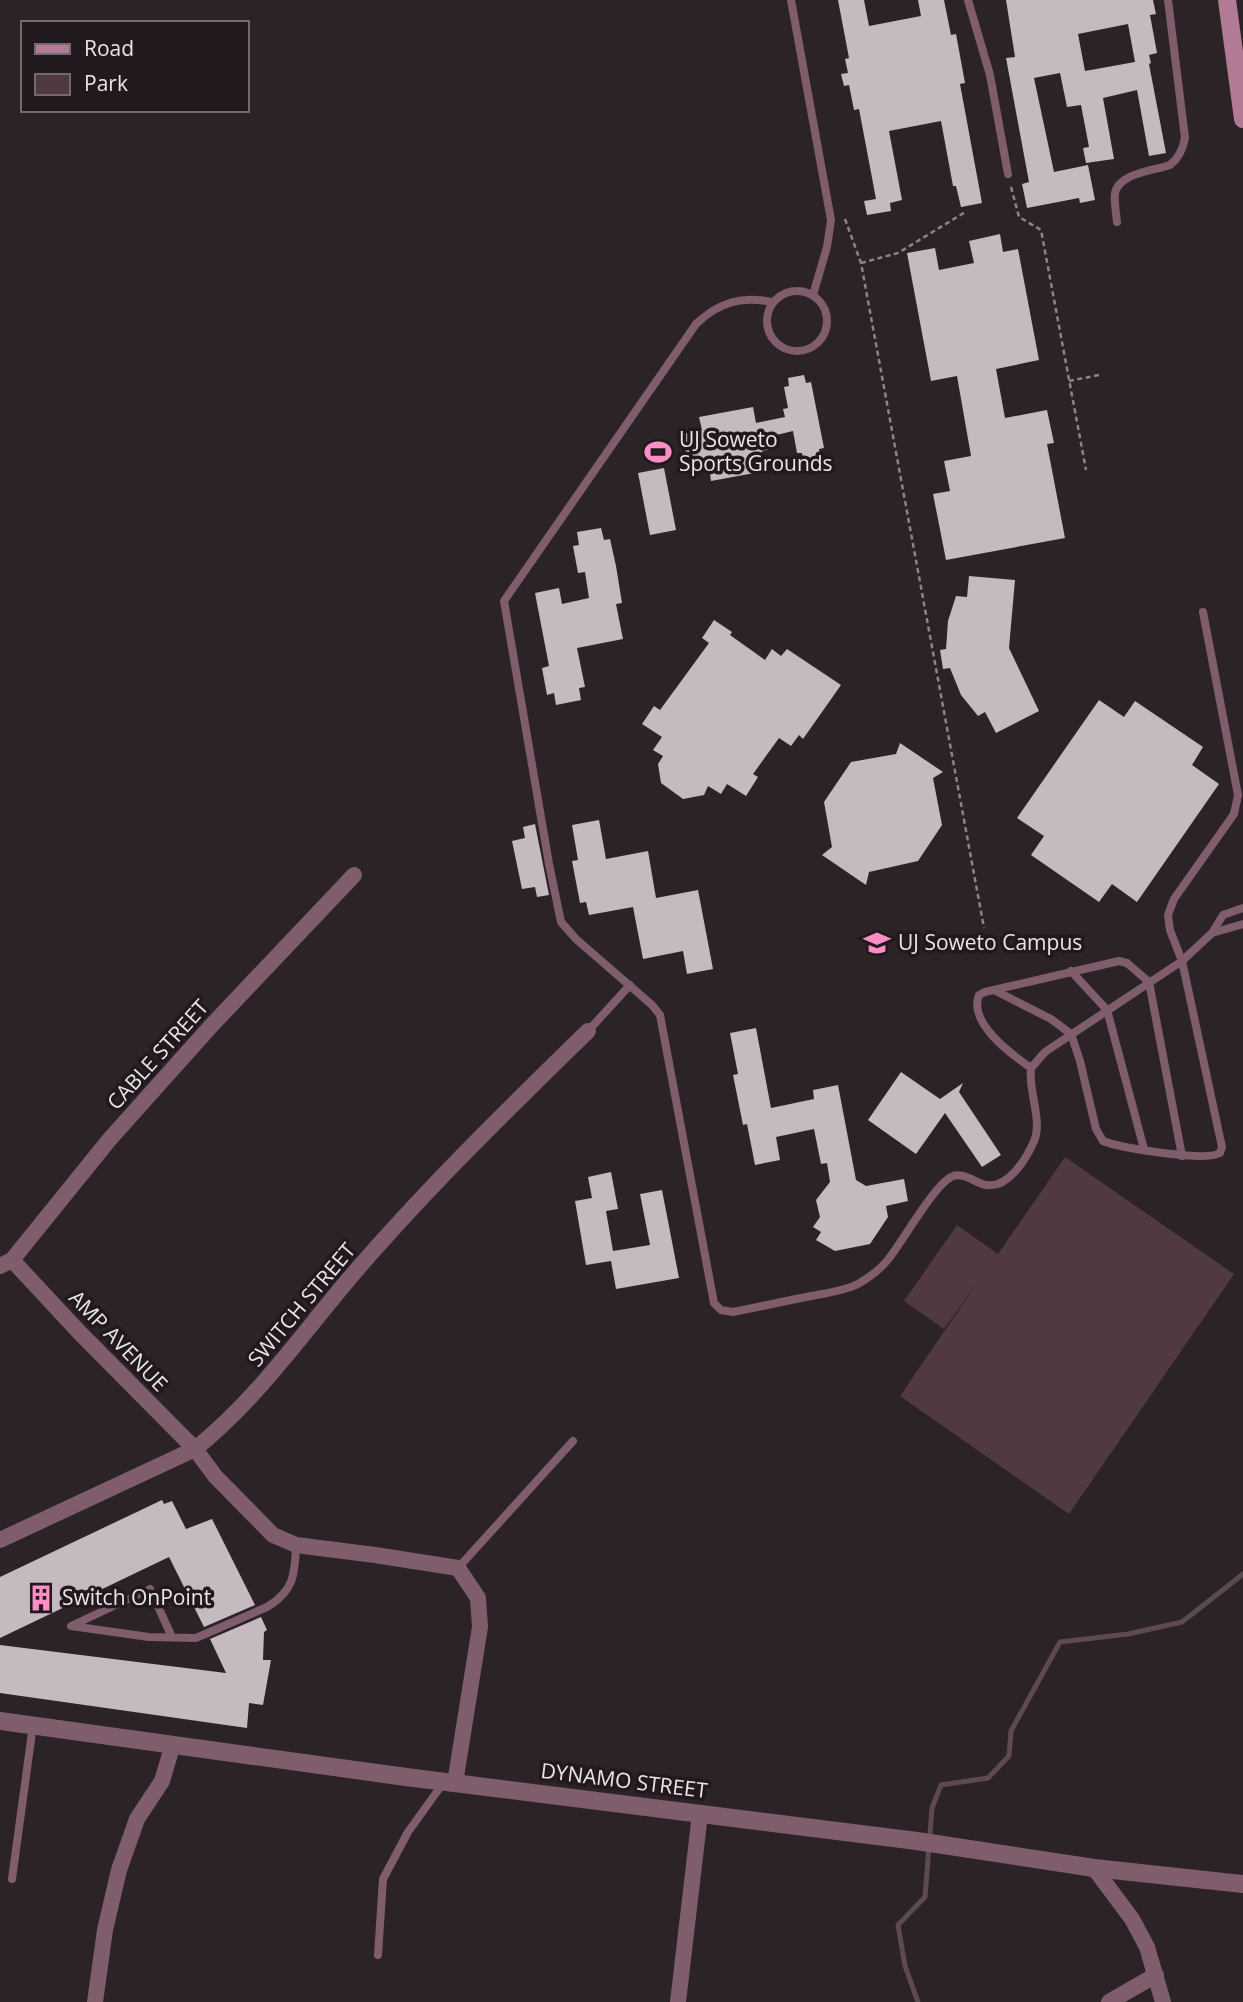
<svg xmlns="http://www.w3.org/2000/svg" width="1243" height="2002" font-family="'Open Sans',sans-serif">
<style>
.green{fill:#513944}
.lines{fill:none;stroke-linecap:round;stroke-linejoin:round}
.stream{stroke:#5d4954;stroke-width:5}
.building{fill:#c5babf;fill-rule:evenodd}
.path{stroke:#8b8587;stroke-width:2.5;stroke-dasharray:5 3.5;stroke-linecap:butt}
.service{stroke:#7f5d6c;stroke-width:8}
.minor{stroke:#7f5d6c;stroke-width:16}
.tertiary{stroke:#7f5d6c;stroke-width:18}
.secondary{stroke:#b17b95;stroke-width:18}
.labels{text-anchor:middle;stroke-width:7;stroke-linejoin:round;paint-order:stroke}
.poi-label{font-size:21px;fill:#eae5e7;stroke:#21191d;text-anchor:start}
.street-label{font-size:21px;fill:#eae5e7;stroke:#21191d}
</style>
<rect width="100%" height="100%" fill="#2b2326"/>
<polygon class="green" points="1065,1157 1234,1274 1069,1514 900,1396 980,1279 944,1329 904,1301 957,1225 998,1254"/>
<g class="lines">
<polyline class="stream" points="918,2002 905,1966 898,1925 925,1897 932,1808 941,1785 988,1778 1009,1756 1011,1731 1060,1642 1128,1634 1182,1622 1243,1574"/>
</g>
<g class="building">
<polygon points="838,0 864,0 869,26 921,16 918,0 944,0 951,35 956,34 965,83 960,84 982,203 961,207 956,186 953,186 941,121 889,131 902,200 890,203 891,211 867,215 864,201 876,199 859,109 854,110 849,85 844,86 841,74 848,73 845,59 849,58"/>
<path d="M 1006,0 L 1153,0 L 1156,14 L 1150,15 L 1157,53 L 1149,55 L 1151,63 L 1149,64 L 1166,153 L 1149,156 L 1137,90 L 1103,98 L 1114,159 L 1086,163 L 1083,148 L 1089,147 L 1081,105 L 1067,107 L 1060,73 L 1034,78 L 1054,172 L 1088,165 L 1095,200 L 1080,203 L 1079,198 L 1027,208 L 1022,184 L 1029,182 L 1006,58 L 1015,57 ZM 1128,24 L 1135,62 L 1085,71 L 1078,34 Z"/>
<polygon points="1000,234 1003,252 1018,249 1039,360 996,369 1005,418 1047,410 1054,443 1047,444 1065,538 946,560 933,494 950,491 944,461 971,456 957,376 931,381 907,253 935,248 939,270 974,263 969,241"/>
<polygon points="804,375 806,383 811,382 824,448 819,449 821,459 804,462 802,453 797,453 793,431 768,437 771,449 762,451 766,471 711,481 709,467 689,471 683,434 702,430 699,417 753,407 756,423 785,417 783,409 788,408 784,387 789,386 788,378"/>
<polygon points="664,468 676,530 650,535 638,473"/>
<polygon points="601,528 604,540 610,539 616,566 622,603 616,604 623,639 577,648 585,687 579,688 581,700 556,705 554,693 547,695 542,668 549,666 535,593 559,588 562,604 589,598 585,572 578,573 573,546 579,545 577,532"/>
<polygon points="969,576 1015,580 1009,648 1039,711 996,733 985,712 978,716 961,695 950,668 943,669 940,650 946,649 948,621 956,596 967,597"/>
<polygon points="714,620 732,632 730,635 765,660 772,649 781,656 787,649 841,685 803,739 799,735 791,746 779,738 753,774 758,777 746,796 727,784 721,794 708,786 704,795 683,799 661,783 658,764 663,756 653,750 662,737 642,724 654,706 660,710 709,643 702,638"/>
<polygon points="1099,700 1124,717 1135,701 1203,747 1192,765 1219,784 1137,902 1112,884 1099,902 1031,855 1044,836 1017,818"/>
<polygon points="900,743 943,772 933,778 942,825 918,861 869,872 866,885 822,855 832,847 824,802 851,762 896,754"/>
<polygon points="599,820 606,859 648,851 656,898 698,890 713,969 687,974 683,951 643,959 633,907 589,915 586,902 580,903 572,861 578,860 572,825"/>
<polygon points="535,824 549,895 537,897 535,887 522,889 512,841 525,838 523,827"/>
<polygon points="756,1028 771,1108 814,1099 813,1090 838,1085 856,1180 866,1186 904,1179 908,1201 886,1206 888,1217 870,1244 835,1251 816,1240 821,1232 813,1227 820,1217 816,1200 830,1182 827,1163 821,1164 814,1129 776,1137 780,1160 755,1165 747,1124 743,1125 733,1075 738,1074 730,1033"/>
<polygon points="901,1072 940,1099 963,1083 959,1092 1001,1155 982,1167 945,1113 916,1154 868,1120"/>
<polygon points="611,1172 618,1209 606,1211 613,1251 650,1245 640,1194 662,1190 679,1278 616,1289 611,1261 586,1265 575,1201 592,1198 588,1177"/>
<polygon points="162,1500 164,1504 172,1501 186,1529 212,1519 255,1605 204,1627 169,1557 0,1638 0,1577"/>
<polygon points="261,1617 267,1630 264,1632 263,1660 271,1660 263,1705 249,1703 247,1728 0,1693 0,1645 226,1673 210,1639"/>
</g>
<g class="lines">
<g class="path">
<polyline points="1011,187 1019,217 1041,230 1086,470"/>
<polyline points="845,219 861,263 984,928"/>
<polyline points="861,263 898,253 967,211"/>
<polyline points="1069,381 1099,375"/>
</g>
<g class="service">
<polyline points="791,0 831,220 827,247 813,295"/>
<polyline points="968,0 990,75 1008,174"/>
<path d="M 1117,222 C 1116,213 1114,202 1115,193 C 1119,173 1153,171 1170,165 C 1179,158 1183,149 1185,138 L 1168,0"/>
<circle cx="797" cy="321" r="30"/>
<path d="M 773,302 C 741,296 719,302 696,324 L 504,601 L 549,864 L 561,922 L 576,939 L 652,1005 L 660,1015 L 714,1303 L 721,1310 L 733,1312 C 759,1307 785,1301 811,1296 C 827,1293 844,1291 858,1284 C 870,1277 882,1268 890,1257 C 904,1239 934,1186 951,1177 C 962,1171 976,1183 986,1185 C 1008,1189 1027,1158 1034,1141 C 1043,1120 1028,1092 1031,1068 C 1011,1054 968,1023 979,995 L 985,992 L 1119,961 L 1127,963 L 1149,982 L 1182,1156"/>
<polyline points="1212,933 1223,915 1243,908"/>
<polyline points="1071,971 1107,1010 1144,1149"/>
<path d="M 994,990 L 1051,1019 L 1071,1034 L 1080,1061 L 1096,1129 L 1103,1141 C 1120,1148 1206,1162 1220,1153 L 1222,1147 L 1182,961 L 1170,930 L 1168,915 L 1174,899 L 1234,814 L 1238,795 L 1203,612"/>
<polyline points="588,1031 630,985"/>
<polyline points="1031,1068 1045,1052 1182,961 1212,933 1243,924"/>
<polyline points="458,1568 573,1441"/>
<path d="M 172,1637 L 150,1589 L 71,1626 L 149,1637 L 196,1638 L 267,1607 C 294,1591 295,1574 296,1545"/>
<polyline points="12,1879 33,1725"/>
<polyline points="378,1955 383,1879 408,1832 444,1782"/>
</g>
<g class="minor">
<polyline points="12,1260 80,1333 195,1449 215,1476 273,1535 296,1545 375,1555 458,1568 478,1598 480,1627 455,1783"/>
<polyline points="0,1266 12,1260 109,1140 211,1026 354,875"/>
<path d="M 0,1540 L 195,1449 C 255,1401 299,1338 348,1280 C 423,1192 506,1111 588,1031"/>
<polyline points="1094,1868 1132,1919 1147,1947 1163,2002"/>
<polyline points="95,2002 105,1930 119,1870 137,1819 162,1781 173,1744"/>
<polyline points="678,2002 700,1814"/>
<polyline points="1109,2002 1156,1975"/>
</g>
<polyline class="tertiary" points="0,1721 406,1777 917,1841 1094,1868 1243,1884"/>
<polyline class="secondary" points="1227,0 1243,119"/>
</g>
<defs>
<g id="stadium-bare" transform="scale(2.1)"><path d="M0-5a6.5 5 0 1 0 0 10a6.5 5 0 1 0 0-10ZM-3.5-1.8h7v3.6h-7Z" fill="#fb8fc5" stroke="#21191d" stroke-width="2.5" paint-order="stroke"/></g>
<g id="university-bare" transform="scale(2.1)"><path d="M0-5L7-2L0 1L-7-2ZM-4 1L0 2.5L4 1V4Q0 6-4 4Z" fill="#fb8fc5" stroke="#21191d" stroke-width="2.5" paint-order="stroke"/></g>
<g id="building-bare" transform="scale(2.1)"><path d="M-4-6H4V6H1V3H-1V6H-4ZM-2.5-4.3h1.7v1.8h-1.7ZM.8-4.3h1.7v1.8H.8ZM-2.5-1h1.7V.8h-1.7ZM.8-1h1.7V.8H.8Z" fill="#fb8fc5" stroke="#21191d" stroke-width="2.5" paint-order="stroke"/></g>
</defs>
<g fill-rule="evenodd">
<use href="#stadium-bare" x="658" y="452"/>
<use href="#university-bare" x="877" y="943"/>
<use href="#building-bare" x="41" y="1598"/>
</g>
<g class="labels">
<g class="poi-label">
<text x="679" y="447">UJ Soweto<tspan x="679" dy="24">Sports Grounds</tspan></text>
<text x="898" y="950">UJ Soweto Campus</text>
<text x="62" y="1605">Switch OnPoint</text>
</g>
<g class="street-label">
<text transform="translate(158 1055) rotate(-48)" y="7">CABLE STREET</text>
<text transform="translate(302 1305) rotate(-50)" y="7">SWITCH STREET</text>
<text transform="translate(118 1341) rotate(46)" y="7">AMP AVENUE</text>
<text transform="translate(624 1781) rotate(7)" y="7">DYNAMO STREET</text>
</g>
</g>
<rect x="21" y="21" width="228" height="91" fill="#21191d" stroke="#716b6e" stroke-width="2"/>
<rect x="35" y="44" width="35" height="10" fill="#b17b95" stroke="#716b6e" stroke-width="2"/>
<text x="84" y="56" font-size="21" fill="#eae5e7">Road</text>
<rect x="35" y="74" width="35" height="21" fill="#513944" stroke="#716b6e" stroke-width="2"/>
<text x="84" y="91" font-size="21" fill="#eae5e7">Park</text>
</svg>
